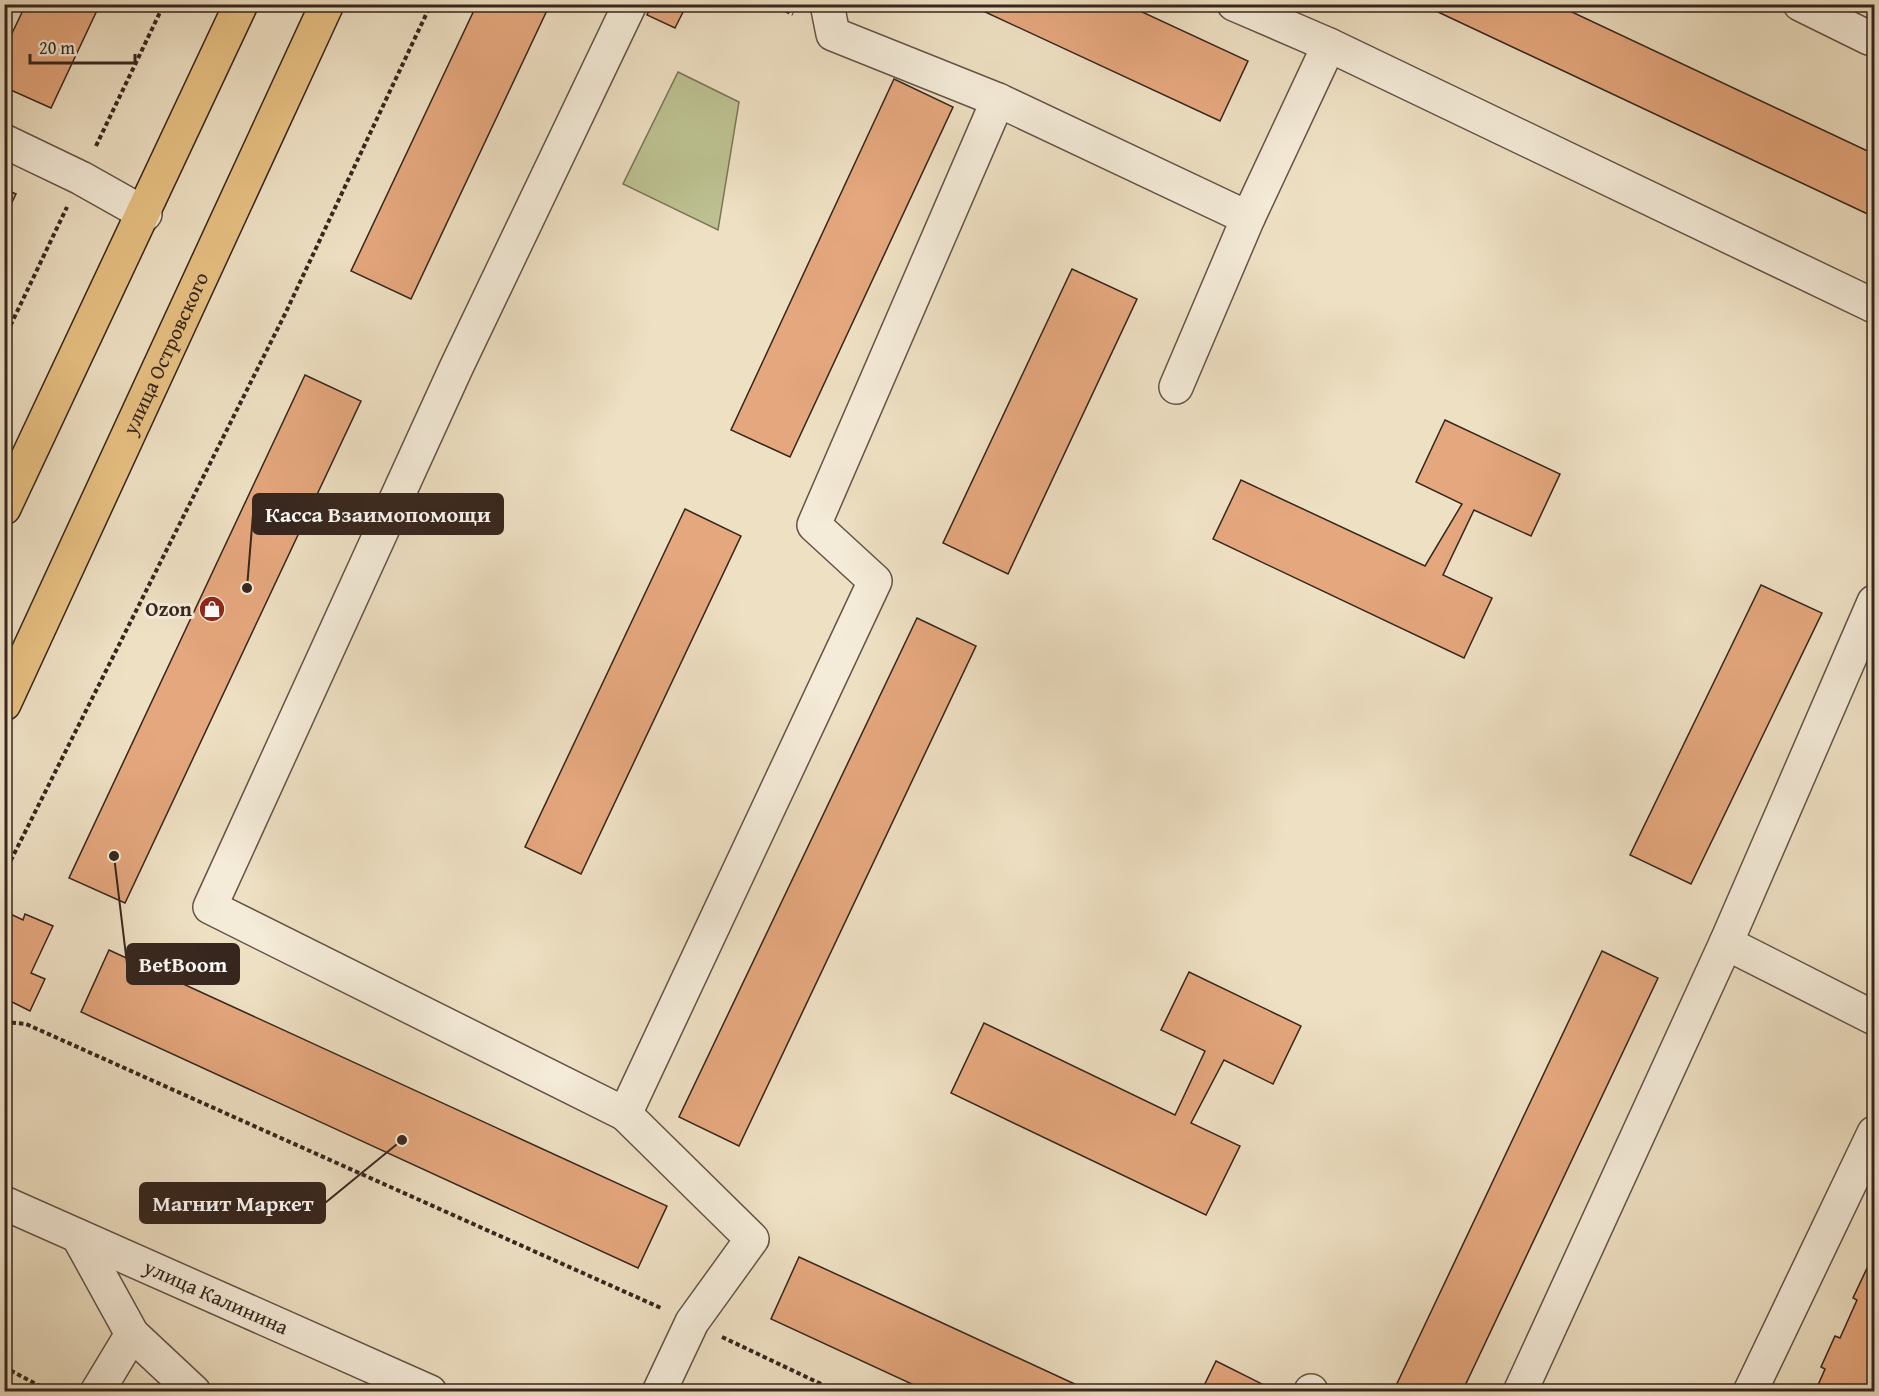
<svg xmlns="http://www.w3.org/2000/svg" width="1879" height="1396" font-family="'Gentium Book Plus',serif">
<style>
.green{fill:#bcc191;stroke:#797458;stroke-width:1.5}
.building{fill:#e5a77d;stroke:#36261e;stroke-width:1.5}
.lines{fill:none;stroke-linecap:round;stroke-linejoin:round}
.minor-casing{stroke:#645447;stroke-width:36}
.major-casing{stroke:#36261e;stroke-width:36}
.path{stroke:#36261e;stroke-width:4;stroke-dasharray:4.5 3;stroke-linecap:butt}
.minor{stroke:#f4ebd8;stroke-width:33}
.major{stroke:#e7c082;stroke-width:33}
.labels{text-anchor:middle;stroke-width:6;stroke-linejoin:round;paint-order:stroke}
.street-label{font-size:21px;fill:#36261e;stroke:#f4ebd8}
.poi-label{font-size:21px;font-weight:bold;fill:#36261e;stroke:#f4ebd8;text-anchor:end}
.leader{fill:none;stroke:#36261e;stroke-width:2}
.callout-dot{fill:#36261e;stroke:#f4ebd8;stroke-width:2}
.callout{fill:#36261e;stroke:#36261e;stroke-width:2}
.callout-label{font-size:22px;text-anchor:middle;font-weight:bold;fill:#fff}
</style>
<rect width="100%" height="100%" fill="#eee0c3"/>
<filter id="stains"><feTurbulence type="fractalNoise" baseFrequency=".00333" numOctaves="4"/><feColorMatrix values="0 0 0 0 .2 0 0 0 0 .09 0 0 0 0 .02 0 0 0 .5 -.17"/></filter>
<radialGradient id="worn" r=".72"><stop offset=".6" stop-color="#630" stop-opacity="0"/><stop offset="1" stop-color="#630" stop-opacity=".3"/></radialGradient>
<polygon class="green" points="678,72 739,102 718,230 623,184"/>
<g class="building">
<polygon points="26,4 100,4 51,108 4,87 4,50"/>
<polygon points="477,4 550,4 411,299 351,271"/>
<polygon points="652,4 687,4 675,28 647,15"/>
<polygon points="968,4 1125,4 1248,61 1220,121"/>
<polygon points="1421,4 1555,4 1874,154 1874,217"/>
<polygon points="894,79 953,107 790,457 731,430"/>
<polygon points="4,189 16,194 4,219"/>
<polygon points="1072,269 1137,299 1008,574 943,543"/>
<polygon points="305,375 361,401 125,903 69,878"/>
<polygon points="1445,420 1560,474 1531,536 1474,510 1443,575 1492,598 1464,658 1213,539 1241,480 1425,566 1462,504 1416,482"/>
<polygon points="685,509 741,536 581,874 525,847"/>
<polygon points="1761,585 1822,613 1691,884 1630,855"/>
<polygon points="917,618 976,646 739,1146 679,1117"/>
<polygon points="4,911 23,920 25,914 53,926 31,973 45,979 30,1011 4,998"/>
<polygon points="109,950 667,1206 638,1268 81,1012"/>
<polygon points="1602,951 1658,978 1462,1392 1393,1392"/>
<polygon points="1189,972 1301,1026 1273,1084 1224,1060 1191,1123 1240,1146 1206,1215 951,1093 984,1023 1175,1115 1205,1051 1161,1030"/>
<polygon points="799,1257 897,1302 1092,1392 929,1392 771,1319"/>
<polygon points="1874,1264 1874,1392 1815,1392 1825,1369 1821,1367 1835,1336 1840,1338 1857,1300 1853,1298 1868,1266 1872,1268"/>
<polygon points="1216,1361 1278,1392 1201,1392"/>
</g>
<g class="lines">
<g class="minor-casing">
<g id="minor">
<polyline points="630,4 456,368 210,907 625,1114 875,581 814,525 998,100 833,34 827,4"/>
<polyline points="1234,4 1329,45 1874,306"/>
<polyline points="1800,4 1869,38"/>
<polyline points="998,100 1248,218 1176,387"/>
<polyline points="4,141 81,178 145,214"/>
<polyline points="1248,218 1329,45"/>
<polyline points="1726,943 1874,1018"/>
<polyline points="625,1114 752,1239 692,1322 659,1392"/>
<path id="s1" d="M 4,1203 L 430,1392"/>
<polyline points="78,1236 132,1334 194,1392"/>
<polyline points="1311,1391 1311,1392"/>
<polyline points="97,1392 132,1334"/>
<polyline points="1520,1392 1726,943 1874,602"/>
<polyline points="1750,1392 1874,1133"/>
</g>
</g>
<g class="major-casing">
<g id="major">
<polyline points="4,508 241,4"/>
<path id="s2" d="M 4,704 L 327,4"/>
</g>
</g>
<g class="path">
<polyline points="772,4 793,14"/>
<polyline points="96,146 164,4"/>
<polyline points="4,339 67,207"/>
<polyline points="4,874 285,314 431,4"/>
<polyline points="4,1022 26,1024 661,1308"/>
<polyline points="722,1337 838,1392"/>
<polyline points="4,1367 51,1392"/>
</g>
<use href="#minor" class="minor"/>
<use href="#major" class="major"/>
</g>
<defs>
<g id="shop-disc" transform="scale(1.35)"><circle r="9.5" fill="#8f2418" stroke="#f4ebd8"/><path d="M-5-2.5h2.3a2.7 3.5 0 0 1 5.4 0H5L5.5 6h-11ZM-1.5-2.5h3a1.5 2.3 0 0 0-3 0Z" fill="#fff"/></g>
</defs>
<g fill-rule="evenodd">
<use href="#shop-disc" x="212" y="609"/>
</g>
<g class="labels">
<g class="street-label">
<text dy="7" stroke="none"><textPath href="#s2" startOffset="386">улица Островского</textPath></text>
<text dy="7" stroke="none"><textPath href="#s1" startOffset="232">улица Калинина</textPath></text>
</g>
<g class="poi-label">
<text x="192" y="616">Ozon</text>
</g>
</g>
<path class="leader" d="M247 588L253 514M114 856L127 964M402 1140L325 1203"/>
<g class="callout-dot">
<circle cx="247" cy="588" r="6"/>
<circle cx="114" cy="856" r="6"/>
<circle cx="402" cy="1140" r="6"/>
</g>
<g class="callout">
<rect x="253" y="494" width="250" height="40" rx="6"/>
<rect x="127" y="944" width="112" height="40" rx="6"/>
<rect x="140" y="1183" width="185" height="40" rx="6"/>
</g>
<g class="callout-label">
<text x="378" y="522">Касса Взаимопомощи</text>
<text x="183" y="972">BetBoom</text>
<text x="233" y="1211">Магнит Маркет</text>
</g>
<rect width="1879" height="1396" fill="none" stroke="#eee0c3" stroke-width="24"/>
<rect x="6" y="6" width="1867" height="1384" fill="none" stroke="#36261e" stroke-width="3"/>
<rect x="12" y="12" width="1855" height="1372" fill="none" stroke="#36261e" stroke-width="1.5"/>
<path d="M30 54v9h105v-9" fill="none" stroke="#36261e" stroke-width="3"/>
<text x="39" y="54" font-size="18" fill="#36261e" stroke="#f4ebd8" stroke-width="4.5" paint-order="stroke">20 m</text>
<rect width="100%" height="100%" filter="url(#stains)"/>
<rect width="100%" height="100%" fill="url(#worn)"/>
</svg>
